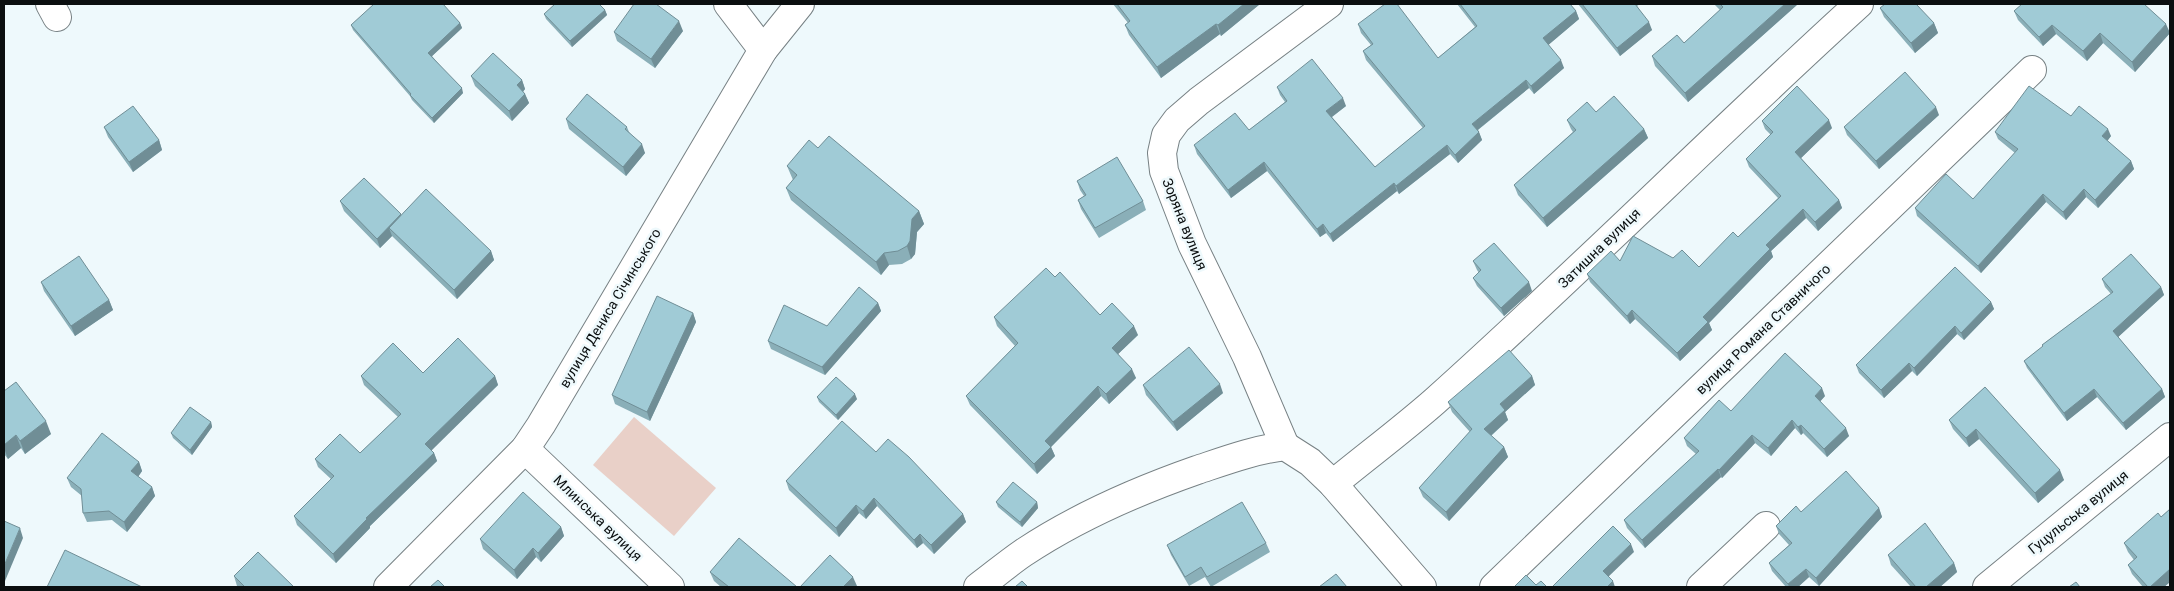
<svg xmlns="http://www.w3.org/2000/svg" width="2174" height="591" font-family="Roboto,sans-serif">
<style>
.green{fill:#e9d0c8}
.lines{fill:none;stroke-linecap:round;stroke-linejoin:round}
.minor-casing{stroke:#778184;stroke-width:30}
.tertiary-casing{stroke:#778184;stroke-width:30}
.minor{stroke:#fff;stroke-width:28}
.tertiary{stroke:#fff;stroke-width:28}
.wall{fill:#8aafb8}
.shaded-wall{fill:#708e96}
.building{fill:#a0cbd6;stroke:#708e96}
.labels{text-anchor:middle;stroke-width:5;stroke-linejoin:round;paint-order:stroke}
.street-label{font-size:14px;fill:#0b0f10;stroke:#eef9fc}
</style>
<rect width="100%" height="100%" fill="#eef9fc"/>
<polygon class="green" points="634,417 716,488 674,536 593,465"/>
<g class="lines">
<g class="minor-casing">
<g id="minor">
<polyline points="50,4 57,17"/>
<polyline points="728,4 763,50"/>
<polyline points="1285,446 1247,357 1192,244 1164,171 1162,153 1166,135 1177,120 1199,101 1329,4"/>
<polyline points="525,449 670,587"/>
<path d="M 1333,484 C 1367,456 1402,430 1435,401 C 1579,272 1716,134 1859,4"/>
<path d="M 978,587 C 993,576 1007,564 1023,553 C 1077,517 1137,491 1197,470 C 1227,460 1254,450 1285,446 L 1310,462 L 1333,484 L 1422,587"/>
<polyline points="1494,587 2032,70"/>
<polyline points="1701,587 1766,526"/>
<polyline points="1987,587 2170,437"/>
</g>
</g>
<g class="tertiary-casing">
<polyline id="tertiary" points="388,587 525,449 541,425 763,50 800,4"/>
</g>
<use href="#minor" class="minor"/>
<use href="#tertiary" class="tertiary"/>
</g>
<g class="wall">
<polygon points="1113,4 1260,4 1221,36 1220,34 1161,78 1129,35 1125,25 1128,23"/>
<polygon points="1457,4 1570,4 1576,11 1579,19 1548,45 1564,68 1534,94 1529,88 1478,130 1482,140 1458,163 1450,154 1399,194 1397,191 1333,242 1326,233 1320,237 1267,171 1231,198 1197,154 1194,145 1249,130 1285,102 1280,95 1277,87 1346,106 1332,117 1375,167 1423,128 1366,60 1363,51 1371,45 1361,33 1358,24 1438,58 1475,27"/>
<polygon points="1578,4 1640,4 1637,6 1652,30 1620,56"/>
<polygon points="1714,4 1798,4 1688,102 1655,66 1652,56 1684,43 1720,10"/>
<polygon points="1880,8 1934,23 1938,33 1915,53 1884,17"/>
<polygon points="605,10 607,15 572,47 546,19 544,14"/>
<polygon points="2014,11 2170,33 2135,72 2103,43 2087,61 2056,34 2043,46 2018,20"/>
<polygon points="460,23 462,28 432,56 463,93 434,123 412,100 410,96 353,30 351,25"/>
<polygon points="683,31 655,68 617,41 614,32"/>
<polygon points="471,76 522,80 525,89 523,92 525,94 529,103 512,121 475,86"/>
<polygon points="1596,112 1644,129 1648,138 1547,227 1518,195 1514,185 1573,132 1571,129 1567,120"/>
<polygon points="1939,115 1879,169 1847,135 1844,127"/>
<polygon points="2071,116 2111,136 2107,141 2131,161 2134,169 2098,208 2086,197 2066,220 2046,202 1981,273 1917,216 1915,208 1973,199 2015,153 1998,139 1995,132"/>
<polygon points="566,119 627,127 629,132 645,153 626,176 569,129"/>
<polygon points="1762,121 1832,128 1801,158 1839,200 1842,208 1818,231 1806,218 1771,251 1773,257 1709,323 1712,330 1680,361 1635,319 1630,324 1590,282 1587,274 1620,261 1673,258 1699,267 1738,237 1778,198 1749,167 1746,159 1771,135 1765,129"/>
<polygon points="104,127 159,140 162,150 133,172 108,137"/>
<polygon points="818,148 919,211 924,224 917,232 915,254 911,259 902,264 889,265 881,275 791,200 786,188 793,180 787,166"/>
<polygon points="1077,181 1143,201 1146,210 1099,238 1081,209 1078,200 1084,196 1080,190"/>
<polygon points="340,201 401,215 491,251 494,260 457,299 392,236 380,248 344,211"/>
<polygon points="1473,261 1532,291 1504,316 1477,286 1473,278 1479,273 1477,270"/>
<polygon points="1055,277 1100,315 1138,335 1118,354 1136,378 1109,404 1101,396 1051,447 1055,456 1037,474 970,405 966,396 1015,346 997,326 994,317"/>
<polygon points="2102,279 2161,287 2164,295 2118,337 2162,389 2165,397 2126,430 2097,397 2067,421 2027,368 2024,361 2043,347 2042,345 2111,294 2105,287"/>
<polygon points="41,282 109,300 113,310 75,336 44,291"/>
<polygon points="1991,302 1994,309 1964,340 1957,334 1917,376 1912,371 1884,398 1859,373 1856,365"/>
<polygon points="878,303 881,311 825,375 771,349 768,341 827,326"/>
<polygon points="693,313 696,322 650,421 615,404 612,395"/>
<polygon points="423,373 495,376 498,385 431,450 434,453 437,461 370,526 370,528 336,563 297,525 294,516 331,479 318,467 315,459 360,453 398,417 364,385 361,376"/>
<polygon points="1532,376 1535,385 1505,412 1508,420 1491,436 1504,447 1508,457 1449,521 1423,497 1419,488 1470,432 1452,412 1448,402"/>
<polygon points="1143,385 1223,393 1177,431 1146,395"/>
<polygon points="1985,387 2064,480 2038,503 1979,439 1969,447 1953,429 1949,420"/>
<polygon points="4,391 51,434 25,454 21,448 8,459 4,454"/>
<polygon points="1825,396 1820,401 1849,436 1827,457 1803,433 1801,435 1795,428 1771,456 1755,443 1722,478 1721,477 1645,548 1627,528 1624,520 1696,454 1687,446 1684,438 1731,411"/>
<polygon points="817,397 857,399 838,420 819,402"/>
<polygon points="211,422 212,427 192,455 173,438 171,433"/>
<polygon points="876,452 963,514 966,522 934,554 923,543 917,548 877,506 866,519 859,513 839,537 789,490 786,481"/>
<polygon points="139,462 142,471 138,477 152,487 155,496 127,532 112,520 87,522 83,513 82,496 71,487 67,478"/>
<polygon points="996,502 1037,502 1038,508 1022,527 998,507"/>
<polygon points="1879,508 1882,517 1819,586 1809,577 1798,587 1786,587 1772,571 1769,563 1789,545 1779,534 1776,526 1801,512"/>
<polygon points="2170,509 2170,582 2164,587 2143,587 2132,574 2128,565 2134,560 2128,552 2124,543 2161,517"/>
<polygon points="561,527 564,536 541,562 536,557 517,579 483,549 480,539"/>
<polygon points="1266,543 1270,552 1211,587 1205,577 1189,586 1171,555 1167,545"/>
<polygon points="1888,555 1954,563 1957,572 1940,587 1911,587 1891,565"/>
<polygon points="710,572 797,587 721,587 714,581"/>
<polygon points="234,576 294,587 239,587 237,586"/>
</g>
<g class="shaded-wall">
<polygon points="1244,4 1260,4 1221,36 1218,25"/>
<polygon points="1785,4 1798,4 1688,102 1685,93"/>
<polygon points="605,10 607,15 572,47 570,41"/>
<polygon points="1576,11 1579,19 1546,47 1543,38"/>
<polygon points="679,21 683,31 655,68 651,59"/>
<polygon points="1649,22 1652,30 1620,56 1617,48"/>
<polygon points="460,23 462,28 430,58 428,53"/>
<polygon points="1934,23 1938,33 1915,53 1911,43"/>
<polygon points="1216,24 1220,34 1161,78 1157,67"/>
<polygon points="2166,24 2170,33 2135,72 2132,62"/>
<polygon points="2052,25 2056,34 2043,46 2039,37"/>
<polygon points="2100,33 2103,43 2087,61 2083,51"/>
<polygon points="1561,60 1564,68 1534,94 1531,86"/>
<polygon points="522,80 525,89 520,95 517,85"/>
<polygon points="1526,80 1529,88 1475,132 1472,124"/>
<polygon points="462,88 463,93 434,123 432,118"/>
<polygon points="525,94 529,103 512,121 509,111"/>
<polygon points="1343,98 1346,106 1329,119 1326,111"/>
<polygon points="1936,107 1939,115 1879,169 1876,161"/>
<polygon points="1829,120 1832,128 1798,161 1795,152"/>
<polygon points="1644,129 1648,138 1547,227 1543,218"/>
<polygon points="2108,129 2111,136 2105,144 2102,136"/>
<polygon points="1479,132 1482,140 1458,163 1455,155"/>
<polygon points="159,140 162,150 133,172 129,162"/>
<polygon points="642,144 645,153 626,176 623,167"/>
<polygon points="1447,145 1450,154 1399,194 1396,186"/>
<polygon points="2131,161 2134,169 2098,208 2095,200"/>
<polygon points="1264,162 1267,171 1231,198 1228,190"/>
<polygon points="1394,183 1397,191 1333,242 1330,234"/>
<polygon points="2084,189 2086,197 2066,220 2063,212"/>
<polygon points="2043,194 2046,202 1981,273 1978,266"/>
<polygon points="1839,200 1842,208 1818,231 1815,222"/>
<polygon points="1803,209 1806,218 1771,251 1773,257 1709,323 1712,330 1680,361 1677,353 1703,317 1766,245"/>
<polygon points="919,211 924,224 917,232 915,254 911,259 907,246 912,219"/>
<polygon points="401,214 404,224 389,228 392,236 380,248 377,239"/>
<polygon points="1323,224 1326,233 1320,237 1317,229"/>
<polygon points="491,251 494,260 457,299 454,290"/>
<polygon points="884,253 889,265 881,275 876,262"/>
<polygon points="1529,282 1532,291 1504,316 1501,308"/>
<polygon points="2161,287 2164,295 2116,339 2113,331"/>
<polygon points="109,300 113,310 75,336 71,326"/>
<polygon points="1991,302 1994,309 1964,340 1961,333"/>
<polygon points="878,303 881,311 825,375 822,367"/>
<polygon points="1632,310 1635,319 1630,324 1627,316"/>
<polygon points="693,313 696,322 650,421 647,412"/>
<polygon points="1134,326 1138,335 1115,357 1112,348"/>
<polygon points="1955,326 1957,334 1917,376 1914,368"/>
<polygon points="1909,363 1912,371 1884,398 1881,390"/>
<polygon points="1132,369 1136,378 1109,404 1106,394"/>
<polygon points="495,376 498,385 429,453 425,444"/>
<polygon points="1532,376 1535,385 1505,412 1508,420 1487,439 1484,429 1500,404"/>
<polygon points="1220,384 1223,393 1177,431 1173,422"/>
<polygon points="1098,386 1101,396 1051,447 1055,456 1037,474 1034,464 1045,441"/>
<polygon points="1822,388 1825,396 1818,404 1815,396"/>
<polygon points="2094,389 2097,397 2067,421 2064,413"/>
<polygon points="2162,389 2165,397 2126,430 2123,423"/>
<polygon points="855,394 857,399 838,420 836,415"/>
<polygon points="1792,420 1795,428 1771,456 1768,448"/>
<polygon points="46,421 51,434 25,454 20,441"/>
<polygon points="211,422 212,427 192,455 190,450"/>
<polygon points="1801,425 1803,433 1801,435 1798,427"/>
<polygon points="1846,428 1849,436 1827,457 1824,449"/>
<polygon points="1976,429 1979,439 1969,447 1966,438"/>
<polygon points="16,435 21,448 8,459 4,448 4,445"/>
<polygon points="1752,435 1755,443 1722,478 1719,470"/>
<polygon points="1504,447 1508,457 1449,521 1446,512"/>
<polygon points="434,453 437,461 370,526 370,528 336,563 333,554 366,518"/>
<polygon points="139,462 142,471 135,481 131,471"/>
<polygon points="1718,469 1721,477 1645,548 1642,540"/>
<polygon points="2060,470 2064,480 2038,503 2035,493"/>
<polygon points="152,487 155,496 127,532 124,522"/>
<polygon points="874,498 877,506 866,519 863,511"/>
<polygon points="1037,502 1038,508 1022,527 1020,522"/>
<polygon points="856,505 859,513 839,537 836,528"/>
<polygon points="1879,508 1882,517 1819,586 1816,578"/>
<polygon points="963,514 966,522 934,554 931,545"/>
<polygon points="561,527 564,536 541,562 538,553"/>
<polygon points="20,528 23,538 5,581 4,578 4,566"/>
<polygon points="920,534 923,543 917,548 914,540"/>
<polygon points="1631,544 1634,552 1606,579 1603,571"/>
<polygon points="533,548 536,557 517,579 514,570"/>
<polygon points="1954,563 1957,572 1940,587 1926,587"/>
<polygon points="1806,569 1809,577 1798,587 1789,587 1788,584"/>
<polygon points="2170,569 2170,582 2164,587 2150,587"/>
<polygon points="853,577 857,586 855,587 845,587 844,586"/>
<polygon points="1613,581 1615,587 1607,587"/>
</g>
<g class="building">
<polygon points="374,4 443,4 460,23 428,53 462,88 432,118 410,95 411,94 351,25"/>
<polygon points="555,4 599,4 605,10 570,41 544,14"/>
<polygon points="634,4 656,4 679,21 651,59 614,32"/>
<polygon points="1117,4 1244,4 1218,25 1216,24 1157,67 1125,25 1130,21"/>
<polygon points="1385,4 1397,4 1438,58 1477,26 1460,4 1570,4 1576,11 1543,38 1561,60 1531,86 1526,80 1472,124 1479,132 1455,155 1447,145 1396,186 1394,183 1330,234 1323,224 1317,229 1264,162 1228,190 1194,145 1235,113 1249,130 1287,101 1277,87 1312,59 1343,98 1326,111 1375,167 1425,126 1363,51 1373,44 1358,24"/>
<polygon points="1582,4 1635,4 1649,22 1617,48"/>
<polygon points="1720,4 1785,4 1685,93 1652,56 1677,35 1684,43 1723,7"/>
<polygon points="1885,4 1916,4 1934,23 1911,43 1880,8"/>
<polygon points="2022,4 2144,4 2166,24 2132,62 2100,33 2083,51 2052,25 2039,37 2014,11"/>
<polygon points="493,53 522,80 517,85 525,94 509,111 471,76"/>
<polygon points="1905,72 1936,107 1876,161 1844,127"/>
<polygon points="1797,86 1829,120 1795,152 1839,200 1815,222 1803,209 1766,245 1770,249 1703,317 1708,322 1677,353 1632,310 1627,316 1587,274 1611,251 1620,261 1633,236 1673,258 1682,250 1699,267 1733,232 1738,237 1781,196 1746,159 1773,132 1762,121"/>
<polygon points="2029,86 2071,116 2079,106 2108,129 2102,136 2131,161 2095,200 2084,189 2063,212 2043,194 1978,266 1915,208 1946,174 1973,199 2018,149 1995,132"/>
<polygon points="587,94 627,127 625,129 642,144 623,167 566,119"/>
<polygon points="1614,96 1644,129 1543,218 1514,185 1576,130 1567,120 1587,102 1596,112"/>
<polygon points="133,106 159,140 129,162 104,127"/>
<polygon points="829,136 919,211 912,219 910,241 907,246 898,251 884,253 876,262 786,188 797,175 787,166 809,140 818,148"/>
<polygon points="1117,157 1143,201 1095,228 1078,200 1086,195 1077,181"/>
<polygon points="364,178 401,214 377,239 340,201"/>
<polygon points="426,189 491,251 454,290 389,228"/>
<polygon points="1494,243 1529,282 1501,308 1473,278 1481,270 1473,261"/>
<polygon points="2131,254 2161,287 2113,331 2162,389 2123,423 2094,389 2064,413 2024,361 2043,346 2042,345 2113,292 2102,279"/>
<polygon points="79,256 109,300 71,326 41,282"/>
<polygon points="1955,267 1991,302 1961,333 1955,326 1914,368 1909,363 1881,390 1856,365"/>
<polygon points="1046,268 1055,277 1060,272 1100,315 1112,303 1134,326 1112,348 1132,369 1106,394 1098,386 1045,441 1051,447 1034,464 966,396 1018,343 994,317"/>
<polygon points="859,287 878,303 822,367 768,341 784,305 827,326"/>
<polygon points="657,296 693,313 647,412 612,395"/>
<polygon points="458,338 495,376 425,444 434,453 366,518 367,519 333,554 294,516 334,476 315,459 340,434 360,453 401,414 361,376 393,343 423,373"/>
<polygon points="1189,347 1220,384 1173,422 1143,385"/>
<polygon points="1509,350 1532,376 1500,404 1505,410 1484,429 1504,447 1446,512 1419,488 1472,429 1448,402"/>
<polygon points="1785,353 1822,388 1815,396 1846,428 1824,449 1801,425 1798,427 1792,420 1768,448 1752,435 1719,470 1718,469 1642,540 1624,520 1699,451 1684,438 1719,400 1731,411"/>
<polygon points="836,377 855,394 836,415 817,397"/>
<polygon points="16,382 46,421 20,441 16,435 4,445 4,391"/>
<polygon points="1985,387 2060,470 2035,493 1976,429 1966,438 1949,420"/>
<polygon points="190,407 211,422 190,450 171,433"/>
<polygon points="842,421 876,452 888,439 909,457 963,514 931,545 920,534 914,540 874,498 863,511 856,505 836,528 786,481"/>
<polygon points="102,433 139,462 131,471 152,487 124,522 109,511 83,513 81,489 67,478"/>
<polygon points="1846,471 1879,508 1816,578 1806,569 1788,584 1769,563 1792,543 1776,526 1796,506 1801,512"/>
<polygon points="1013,482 1037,502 1020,522 996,502"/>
<polygon points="523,492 561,527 538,553 533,548 514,570 480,539"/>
<polygon points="1242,502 1266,543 1207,577 1201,567 1185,577 1167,545"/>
<polygon points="2170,509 2170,569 2150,587 2148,587 2128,565 2137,557 2124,543 2158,513 2161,517"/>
<polygon points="4,521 20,528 4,566"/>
<polygon points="1925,523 1954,563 1926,587 1916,587 1888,555"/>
<polygon points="1613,526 1631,544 1603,571 1613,581 1607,587 1552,587"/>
<polygon points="739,538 797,587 729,587 710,572"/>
<polygon points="65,550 142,587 47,587"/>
<polygon points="258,552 294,587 245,587 234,576"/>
<polygon points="830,555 853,577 844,586 846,587 800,587"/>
<polygon points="1336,574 1347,587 1319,587"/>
<polygon points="1526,575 1536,585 1541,581 1547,587 1514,587"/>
<polygon points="438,580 445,587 430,587"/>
<polygon points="1022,581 1028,587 1015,587"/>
<polygon points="2076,582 2080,587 2069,587"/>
</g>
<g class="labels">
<g class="street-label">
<text transform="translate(1185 224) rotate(68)" y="5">Зоряна вулиця</text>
<text transform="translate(1599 248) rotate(-44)" y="5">Затишна вулиця</text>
<text transform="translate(610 308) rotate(-59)" y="5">вулиця Дениса Січинського</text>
<text transform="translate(1763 329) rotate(-44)" y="5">вулиця Романа Ставничого</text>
<text transform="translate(2078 512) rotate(-39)" y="5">Гуцульська вулиця</text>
<text transform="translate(598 518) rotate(44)" y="5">Млинська вулиця</text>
</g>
</g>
<rect width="2174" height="591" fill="none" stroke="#0b0f10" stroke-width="10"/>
</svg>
